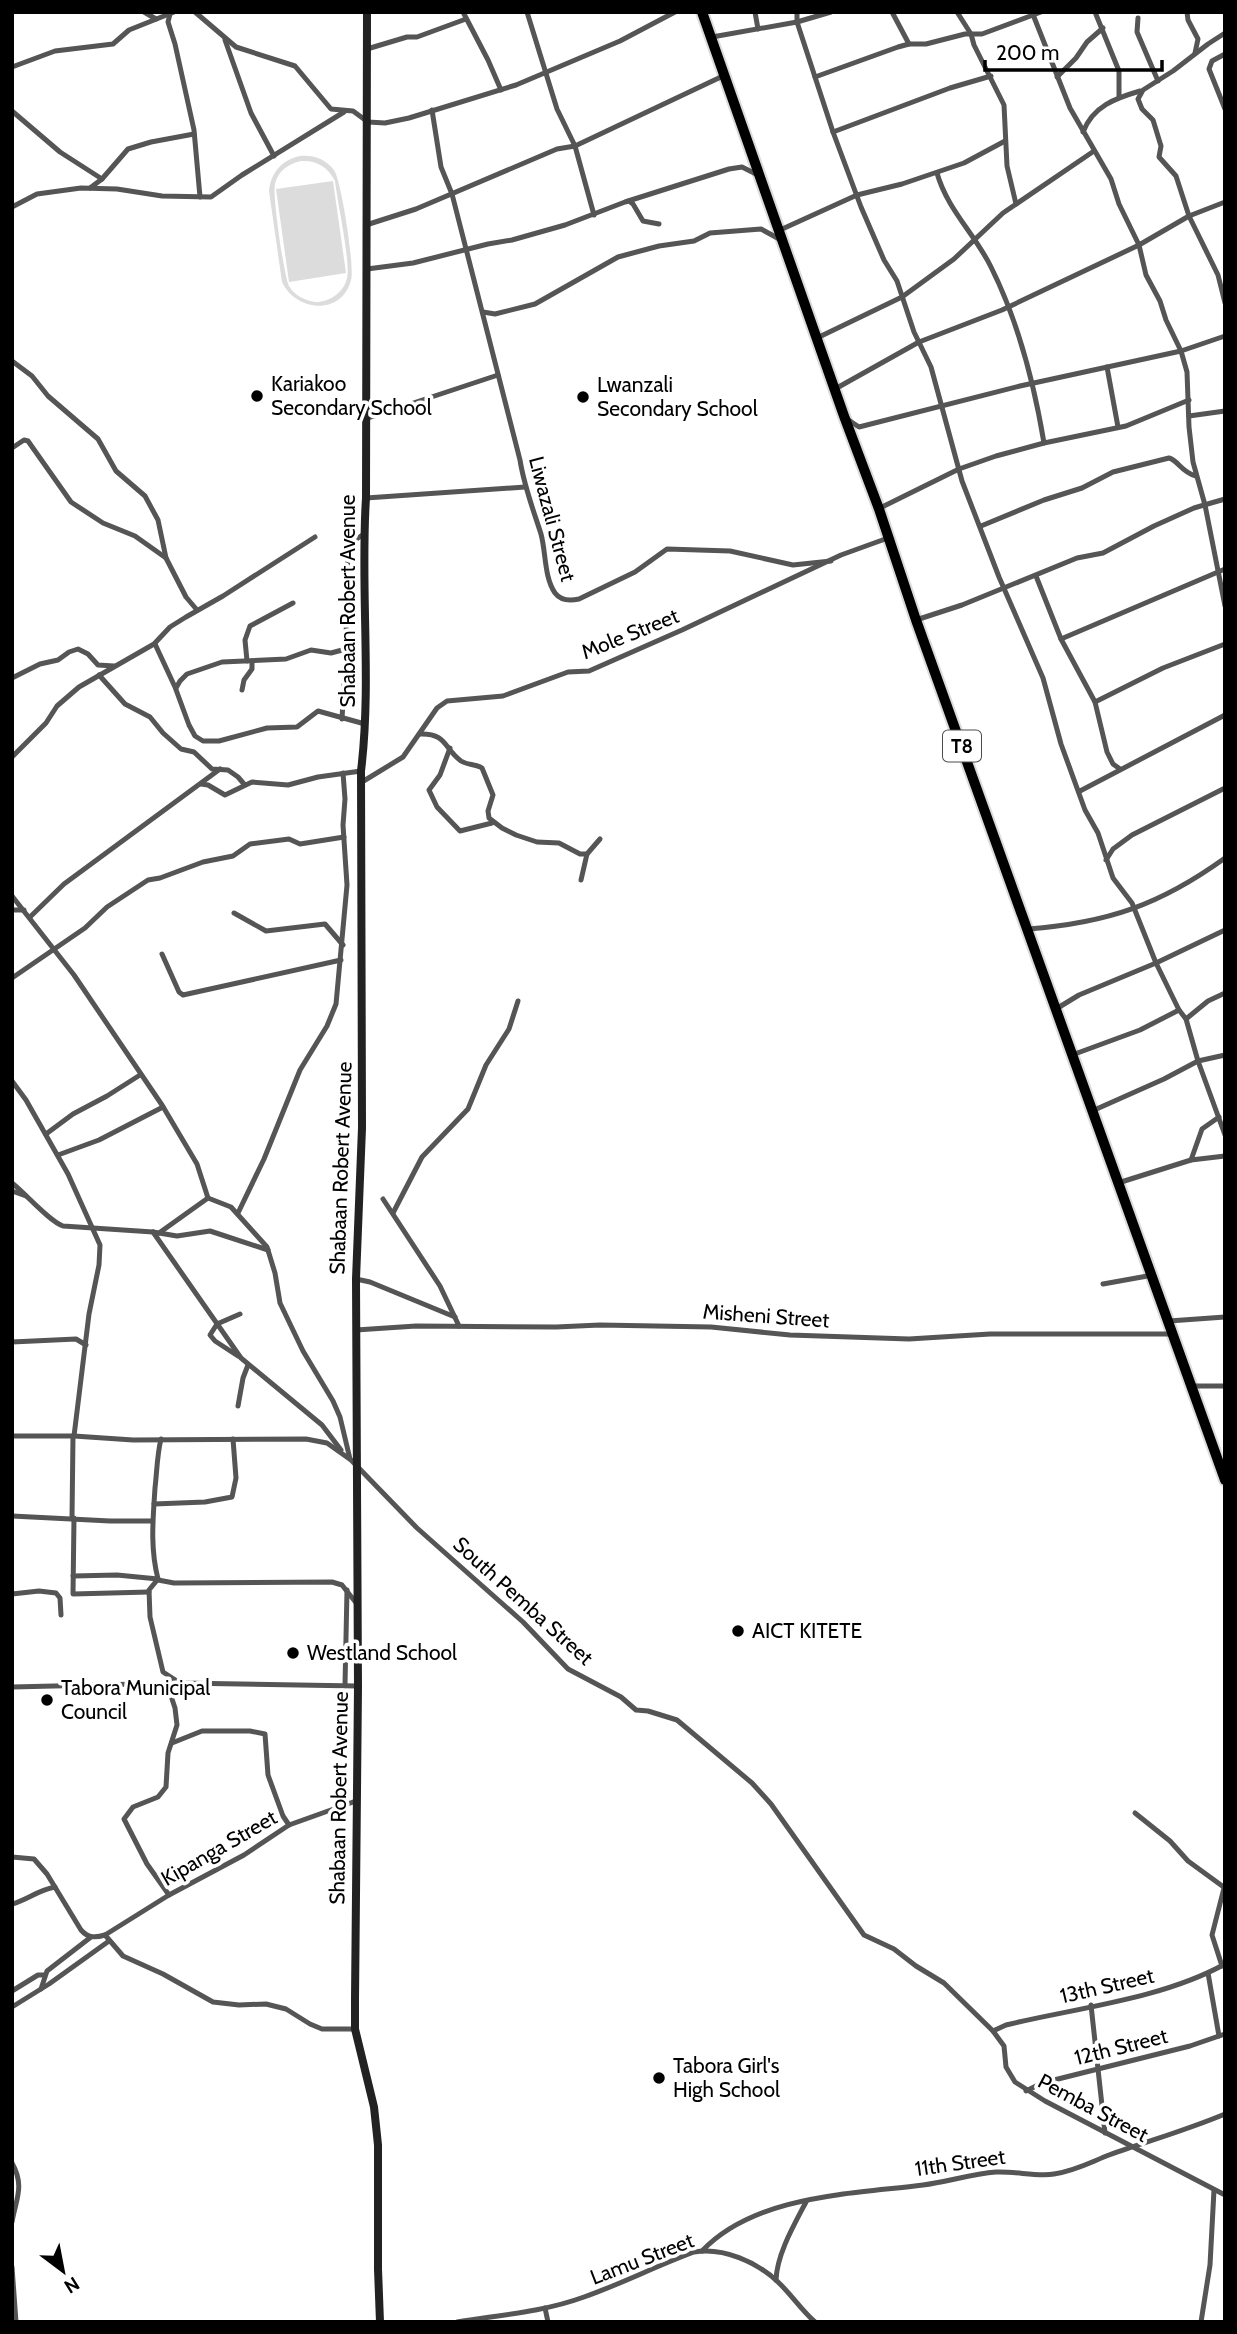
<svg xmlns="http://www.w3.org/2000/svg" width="1237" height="2334" font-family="Cabin,sans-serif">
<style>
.garden{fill:#dcdcdc;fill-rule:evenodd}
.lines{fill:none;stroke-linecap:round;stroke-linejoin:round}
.highway-casing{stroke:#dbdbdb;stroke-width:14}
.street{stroke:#555;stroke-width:5}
.secondary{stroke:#222;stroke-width:8}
.highway{stroke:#000;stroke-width:10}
.poi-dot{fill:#000;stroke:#fff;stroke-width:2.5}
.labels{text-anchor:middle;stroke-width:7;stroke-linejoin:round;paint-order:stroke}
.shield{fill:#fff;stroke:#4c4c4c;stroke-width:2}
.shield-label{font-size:19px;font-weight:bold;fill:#000}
.poi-label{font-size:21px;fill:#000;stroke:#fff;text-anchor:start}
.street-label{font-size:21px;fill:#000;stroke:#fff}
</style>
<rect width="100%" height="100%" fill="#fff"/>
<g class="garden">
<path d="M 300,156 C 314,155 325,159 334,170 C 341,179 355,268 351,280 C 342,316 296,312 282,282 L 269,191 C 271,172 282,160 300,156 ZM 301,161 C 317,160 328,167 335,181 C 337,200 351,263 347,278 C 344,292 330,302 316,302 C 305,301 294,295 289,286 C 284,276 272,194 275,184 C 278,171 288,164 301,161 Z"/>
<polygon points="333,181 346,273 289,282 276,189"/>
</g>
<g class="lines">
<g class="highway-casing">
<polyline id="highway" points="702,12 844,416 879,509 916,620 1225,1480"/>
</g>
<g class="street">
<polyline points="144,12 156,19"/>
<polyline points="195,12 236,47 295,66 331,109 353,111 368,122 385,123 409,118 516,85 620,41 675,12"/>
<polyline points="463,12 488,60 501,90"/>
<polyline points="527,12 557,109 575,146 594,215"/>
<polyline points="755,12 758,29"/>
<polyline points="797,12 797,22 833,132 861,207 884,260 897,281 914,332 931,367 962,481 999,577 1043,678 1061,744 1085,810 1098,833 1113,878 1132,903 1156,963 1179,1010 1186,1019 1198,1061 1225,1135"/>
<polyline points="892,12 909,44"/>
<polyline points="957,12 971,34 974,45 1004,105 1007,166 1016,204"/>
<polyline points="1032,12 1070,108 1111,179 1119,204 1139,245 1146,275 1160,301 1166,320 1181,351 1225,336"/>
<polyline points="1095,12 1119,71 1119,97"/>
<polyline points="1187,12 1188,20 1198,39 1195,53"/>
<polyline points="170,14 168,22 175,44 194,130 200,197"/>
<polyline points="1138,18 1137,32 1158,81"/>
<polyline points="1225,33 1208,44 1173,71 1143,90 1138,99 1142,109 1153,120 1161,146 1159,157 1176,176 1189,216 1218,275 1225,303"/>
<polyline points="712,37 797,22 831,12"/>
<polyline points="225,40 251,113 274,156"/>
<polyline points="367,49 407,37 417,37 466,19"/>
<polyline points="1225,54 1212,61 1209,69 1225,109"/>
<polyline points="12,67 55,51 113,44 129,30 174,12"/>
<polyline points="815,77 898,47 909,44 926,44 965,34 982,34 1041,12"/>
<polyline points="1057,77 1076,58 1087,42 1103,28"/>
<path d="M 432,110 L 441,167 L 452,194 L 520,460 C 524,486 533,509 541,534 C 546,552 544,577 555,593 C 561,601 570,601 579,599 L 635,572 L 667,549 L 730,551 L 793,565 L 831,561"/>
<polyline points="12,111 60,152 102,179"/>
<polyline points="833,132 950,88 991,76"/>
<path d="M 1083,132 C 1093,106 1116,98 1140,91"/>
<path d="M 937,173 C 947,209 975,234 991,267 C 1018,321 1034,383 1044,443"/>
<polyline points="90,188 102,179 128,149 151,142 194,134"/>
<polyline points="629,201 633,204 643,221 659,224"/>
<polyline points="12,207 37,194 81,188 117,189 162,196 211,197 242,175 344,112"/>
<polyline points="366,225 416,209 557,149 575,146 723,76"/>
<polyline points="780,230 857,195 902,184 964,163 1005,141"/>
<polyline points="367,269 413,263 488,244 512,240 565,225 625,202 729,169 742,167 756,174"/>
<polyline points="483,312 495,314 535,304 618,257 659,246 694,241 710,233 761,229 781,240"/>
<polyline points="817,338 902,297 954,259 1003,213 1094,151"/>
<polyline points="12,361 32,376 48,396 98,439 116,471 145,496 158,520 166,558 186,597 197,610"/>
<polyline points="1107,367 1118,427"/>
<polyline points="835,389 919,342 1002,310 1139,245 1189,216 1225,202"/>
<polyline points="1189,416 1225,411"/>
<polyline points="365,419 498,375"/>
<polyline points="847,419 859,427 1020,386 1181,351 1187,372 1189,427 1193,462 1205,505 1225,606"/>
<polyline points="12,448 24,440 28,441 71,502 103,523 135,536 166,558"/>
<polyline points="366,498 525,487"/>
<polyline points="880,508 959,469 996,456 1044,443 1126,426 1189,400"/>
<path d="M 981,526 L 1044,500 L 1082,488 L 1113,472 L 1169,458 C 1179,461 1181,472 1196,476"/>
<polyline points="1036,576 1061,639 1095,702 1107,752 1113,764 1120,769"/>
<polyline points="916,620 962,605 1077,558 1103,553 1154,526 1194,508 1225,499"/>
<polyline points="1061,639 1225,569"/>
<polyline points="155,644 175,687 189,725 195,736 203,741 219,741 267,728 297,727 318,711 365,724"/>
<polyline points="247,661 245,640 250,626 293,603"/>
<polyline points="99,675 125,704 150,717 163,733 181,749 194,752 212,769 228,770 238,777 244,784"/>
<polyline points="12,678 40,664 58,660 69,652 78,649 88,654 98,665 114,666"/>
<polyline points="176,688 180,681 187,674 222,662 286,659 311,650 331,653 346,649"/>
<polyline points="242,690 244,680 252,669 252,661"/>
<polyline points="1095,702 1163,668 1225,644"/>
<polyline points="342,719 346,649 347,566 352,542 364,534"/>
<path d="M 420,734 C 447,733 444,749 461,761 C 467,765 476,764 482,768 L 493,795 L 488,811 L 489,818 L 502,828 L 516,835 L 537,842 L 559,843 L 580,854 L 587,854"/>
<polyline points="450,748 440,775 429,790 437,807 460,831 492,823"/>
<polyline points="12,757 46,723 57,706 79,687 154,644 170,627 186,617 223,596 315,537"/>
<polyline points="362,782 403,757 437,708 447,701 503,696 568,672 589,671 682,630 841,555 888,538"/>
<polyline points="201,784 208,785 225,795 252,782 288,785 318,777 361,771"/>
<polyline points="1080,791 1225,715"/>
<polyline points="1106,860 1113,849 1132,835 1225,788"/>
<polyline points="581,880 587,854 600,839"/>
<polyline points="12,896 74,975 162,1105 197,1164 208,1198 231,1207 267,1247 275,1273 280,1303 303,1351 333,1401 340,1417 350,1459"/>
<polyline points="12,910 24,910"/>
<polyline points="234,913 266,931 325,924 343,945"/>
<polyline points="30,917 64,884 220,769"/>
<path d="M 1028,929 C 1107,923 1160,905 1225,858"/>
<polyline points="162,954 179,992 183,995 341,960"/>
<polyline points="12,978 85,928 107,907 148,880 160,878 203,862 233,856 250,844 289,839 300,844 344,837"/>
<polyline points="1056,1009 1079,995 1156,963 1225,930"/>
<polyline points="1186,1019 1208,1001 1225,993"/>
<polyline points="1072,1055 1140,1030 1179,1010"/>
<polyline points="12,1081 26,1100 68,1174 100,1245 99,1265 89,1314 74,1436"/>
<polyline points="1092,1111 1164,1079 1198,1061 1225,1055"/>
<polyline points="46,1134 73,1114 107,1096 140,1075"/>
<polyline points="58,1155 99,1140 163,1107"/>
<polyline points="1191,1160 1202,1129 1219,1117"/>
<path d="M 12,1183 C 26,1194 49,1221 63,1226 L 153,1232 L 177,1236 L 210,1231 L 268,1250"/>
<polyline points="1118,1183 1191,1160 1225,1156"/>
<polyline points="12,1191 26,1196"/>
<polyline points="383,1199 440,1286 459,1326"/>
<polyline points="238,1213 264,1159 300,1070 327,1026 336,1004 347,885 343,825 345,799 343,773"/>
<polyline points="393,1213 422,1157 468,1109 486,1065 509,1029 518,1001"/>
<polyline points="153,1232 241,1358 322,1425 341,1450"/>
<polyline points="159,1233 208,1198"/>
<polyline points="356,1279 370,1282 455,1317"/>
<polyline points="1103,1284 1153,1275"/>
<polyline points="1169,1321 1225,1317"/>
<polyline points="356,1330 416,1326 556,1327 600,1325 711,1327 790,1335 909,1339 990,1334 1174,1334"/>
<polyline points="12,1342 76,1339 86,1345"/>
<polyline points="238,1356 215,1341 210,1335 217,1324 240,1314"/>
<polyline points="1191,1386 1225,1386"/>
<polyline points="238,1406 243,1378 248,1365"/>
<polyline points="12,1436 74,1436 133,1440 306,1439 327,1443 351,1460 417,1528 523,1622 568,1669 621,1697 636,1710 648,1711 677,1720 752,1783 771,1804 864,1935 894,1949 916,1966 944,1983 993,2031 1004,2046 1006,2067 1015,2082 1045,2101 1225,2195"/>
<path d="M 161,1439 C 157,1455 157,1471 155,1488 C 153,1519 150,1548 158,1579 L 149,1590 L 150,1617 L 163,1672 L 180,1683"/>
<polyline points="154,1504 205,1502 232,1497 236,1478 233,1439"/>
<polyline points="12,1516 110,1521 151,1521"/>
<polyline points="72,1518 73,1436"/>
<polyline points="74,1518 73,1594 149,1592"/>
<polyline points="73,1576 117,1575 158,1579"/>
<polyline points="158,1580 174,1583 332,1582 342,1585 357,1604"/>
<polyline points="12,1594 39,1591 56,1593 60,1598 61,1615"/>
<polyline points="167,1684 175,1708 177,1725 168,1753 166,1787 158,1797 133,1807 124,1819 147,1864 169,1895"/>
<polyline points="345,1685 347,1590"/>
<polyline points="12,1687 180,1683 358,1686"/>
<polyline points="172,1743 202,1731 250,1731 265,1734 268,1775 283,1816 289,1825"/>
<polyline points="1135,1813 1170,1841 1188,1861 1225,1888"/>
<path d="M 12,1857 L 34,1859 L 47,1874 L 81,1930 C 88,1938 95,1938 105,1935 L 169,1895 L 244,1855 L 289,1825 L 356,1801"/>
<path d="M 12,1904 C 29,1899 36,1891 55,1887"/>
<polyline points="105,1935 123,1956 163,1974 213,2002 239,2005 266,2004 286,2009 310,2024 322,2029 355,2029"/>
<polyline points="1222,1966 1212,1935 1224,1888"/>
<polyline points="1208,1973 1219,2036"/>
<polyline points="41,1989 47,1971 91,1937"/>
<polyline points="12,1991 38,1975 45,1975"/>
<polyline points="1091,2005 1105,2133"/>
<polyline points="12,2007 49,1984 109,1941"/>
<path d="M 993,2031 L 1006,2025 C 1076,2008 1162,1999 1225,1964"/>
<polyline points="1026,2091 1042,2083 1190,2046 1225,2034"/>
<path d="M 12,2163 C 25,2186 16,2199 12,2222"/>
<path d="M 702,2251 C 755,2195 852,2194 923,2185 C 947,2182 971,2174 996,2172 C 1015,2171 1038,2177 1054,2174 C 1075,2171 1091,2162 1109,2155 C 1148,2141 1187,2130 1225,2114"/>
<polyline points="12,2267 16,2322"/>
<path d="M 776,2280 C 777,2254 794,2225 806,2202"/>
<polyline points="545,2308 548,2322"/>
<path d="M 457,2322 C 500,2315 543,2312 584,2297 C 621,2284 656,2266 694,2252 C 723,2247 757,2262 778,2282 C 791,2294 801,2310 815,2322"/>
<polyline points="1201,2322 1210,2265 1214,2190"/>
</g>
<path class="secondary" d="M 367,12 L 366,498 C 360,588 372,681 361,771 L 362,1128 L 356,1279 L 358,1686 L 355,1999 L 355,2029 L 374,2107 L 378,2145 L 378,2269 L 380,2322"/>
<use href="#highway" class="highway"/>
</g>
<g class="poi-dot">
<circle cx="257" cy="396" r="7"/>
<circle cx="583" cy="397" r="7"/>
<circle cx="738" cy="1631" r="7"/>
<circle cx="293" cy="1653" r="7"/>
<circle cx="47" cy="1700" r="7"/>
<circle cx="659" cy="2078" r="7"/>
</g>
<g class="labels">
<rect class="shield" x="943" y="730.5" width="38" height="31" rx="5"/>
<g class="shield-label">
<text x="962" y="753">T8</text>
</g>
<g class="poi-label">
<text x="271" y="391">Kariakoo<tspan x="271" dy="24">Secondary School</tspan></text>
<text x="597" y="392">Lwanzali<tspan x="597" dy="24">Secondary School</tspan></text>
<text x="752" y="1638">AICT KITETE</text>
<text x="307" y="1660">Westland School</text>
<text x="61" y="1695">Tabora Municipal<tspan x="61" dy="24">Council</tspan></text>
<text x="673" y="2073">Tabora Girl's<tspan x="673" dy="24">High School</tspan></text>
</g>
<g class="street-label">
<text transform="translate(552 519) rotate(75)" y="7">Liwazali Street</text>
<text transform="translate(348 601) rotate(-90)" y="7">Shabaan Robert Avenue</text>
<text transform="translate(630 634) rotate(-22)" y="7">Mole Street</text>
<text transform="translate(341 1168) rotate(-88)" y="7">Shabaan Robert Avenue</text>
<text transform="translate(766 1316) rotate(4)" y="7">Misheni Street</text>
<text transform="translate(523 1601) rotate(42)" y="7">South Pemba Street</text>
<text transform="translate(339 1798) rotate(-89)" y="7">Shabaan Robert Avenue</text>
<text transform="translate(219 1848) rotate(-30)" y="7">Kipanga Street</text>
<text transform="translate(1107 1986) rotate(-13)" y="7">13th Street</text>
<text transform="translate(1121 2047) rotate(-14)" y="7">12th Street</text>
<text transform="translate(1093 2108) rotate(28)" y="7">Pemba Street</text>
<text transform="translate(960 2163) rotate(-8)" y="7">11th Street</text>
<text transform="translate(642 2259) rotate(-21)" y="7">Lamu Street</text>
</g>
</g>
<rect width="1237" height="2334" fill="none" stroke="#000000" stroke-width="28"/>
<g transform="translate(63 2271) rotate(148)" stroke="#ffffff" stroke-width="5" paint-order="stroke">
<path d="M0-5L12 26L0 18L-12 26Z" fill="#000000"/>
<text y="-10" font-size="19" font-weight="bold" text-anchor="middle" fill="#000000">N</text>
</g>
<path d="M985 60v10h177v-10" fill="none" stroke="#000000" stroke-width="3.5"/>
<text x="996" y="60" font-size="21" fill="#000000" stroke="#ffffff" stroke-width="5" paint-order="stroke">200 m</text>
</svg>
